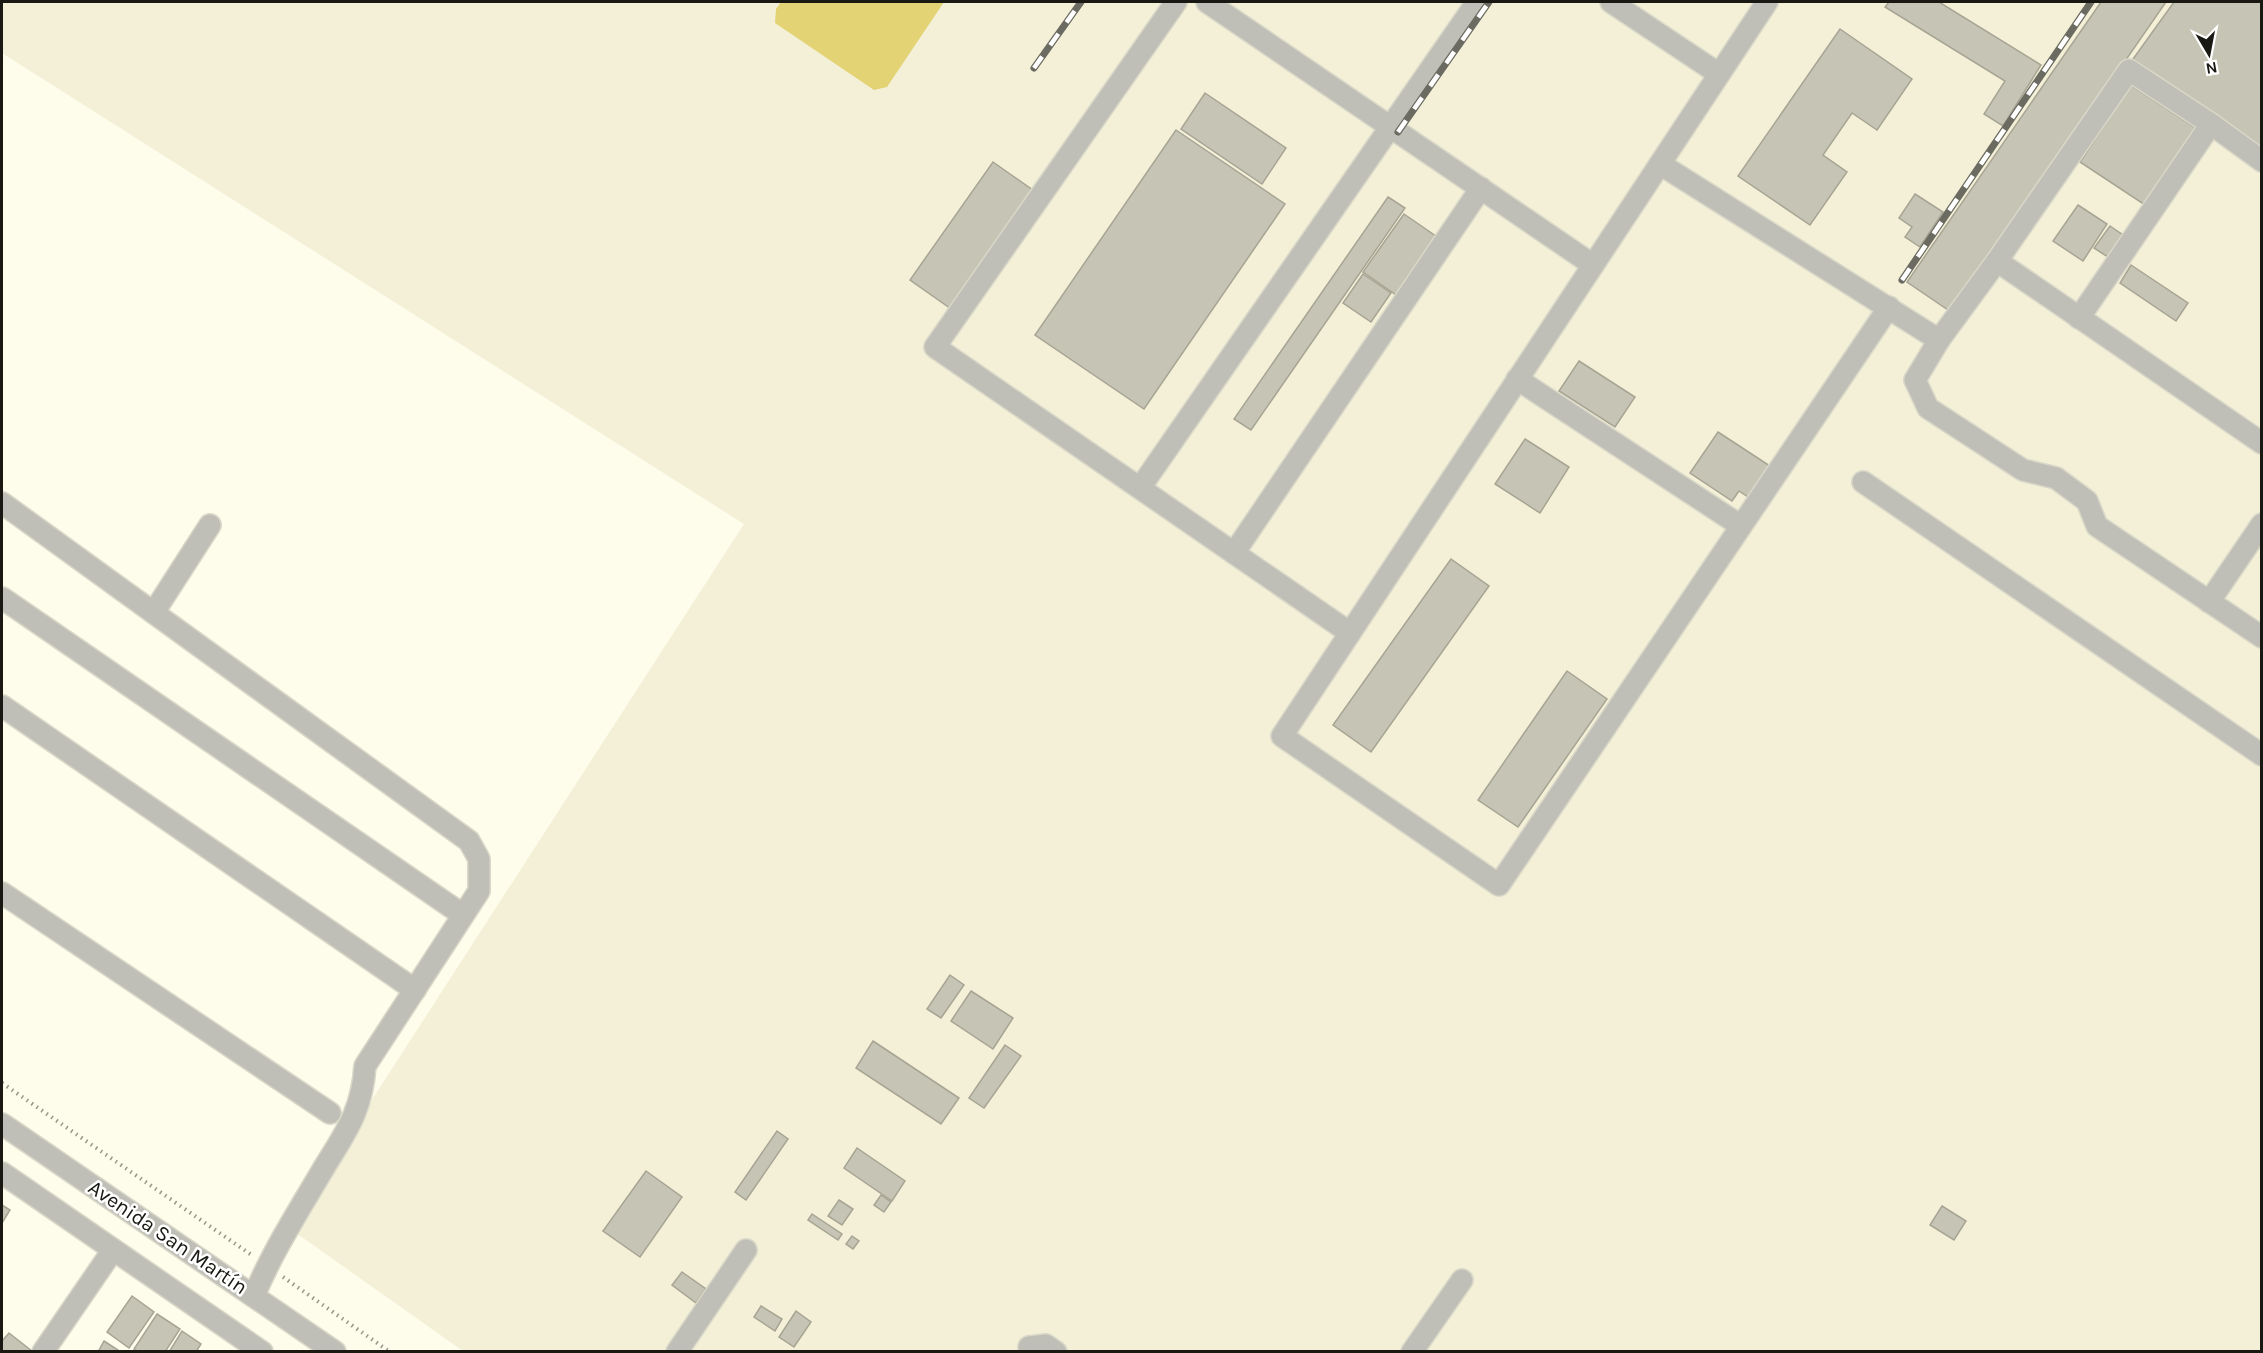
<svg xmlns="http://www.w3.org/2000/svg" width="2263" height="1353" font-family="Karla,sans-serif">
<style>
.built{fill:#f3f0d7}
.water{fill:#e3d375}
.building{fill:#c6c4b4;stroke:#a7a494;stroke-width:1.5}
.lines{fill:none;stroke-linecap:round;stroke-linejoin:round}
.minor-casing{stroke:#d9d8c8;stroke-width:24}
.path{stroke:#97968a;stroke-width:4;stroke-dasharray:1.5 4.5;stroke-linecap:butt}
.minor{stroke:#c0bfb7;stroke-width:21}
.rail-casing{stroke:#6c6b61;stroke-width:7}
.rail{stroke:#fff;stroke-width:4.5;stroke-dasharray:14;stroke-linecap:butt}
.labels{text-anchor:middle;stroke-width:5;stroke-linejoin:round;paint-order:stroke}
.street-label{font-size:21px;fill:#191812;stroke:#fff}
</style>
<rect width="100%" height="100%" fill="#fefceb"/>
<polygon class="built" points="2,2 2261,2 2261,1351 463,1351 289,1228 744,524 2,53"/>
<polygon class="water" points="781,2 944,2 887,87 874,90 775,23 776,9"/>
<g class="building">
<polygon points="1889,2 1939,2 2041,65 2003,126 1984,114 2005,81 1885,7"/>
<polygon points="2101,2 2166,2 1951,312 1907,282"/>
<polygon points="2174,2 2262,2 2262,148 2133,59"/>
<polygon points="1840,29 1912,79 1877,130 1852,113 1823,155 1847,172 1810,225 1738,176"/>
<polygon points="2131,85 2199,130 2148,207 2080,162"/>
<polygon points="1205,93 1286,148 1262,184 1181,129"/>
<polygon points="1176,130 1285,204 1144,409 1035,335"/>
<polygon points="993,162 1037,193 954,311 910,280"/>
<polygon points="1915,194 1943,212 1920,247 1905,237 1912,227 1899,218"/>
<polygon points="1388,197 1405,208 1251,430 1234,419"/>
<polygon points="2078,205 2107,224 2083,261 2053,241"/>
<polygon points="1404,214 1440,239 1399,297 1363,272"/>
<polygon points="2110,226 2126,237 2111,259 2094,248"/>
<polygon points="2131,265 2188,303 2176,321 2120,283"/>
<polygon points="1363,274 1391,293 1371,322 1343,303"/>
<polygon points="1579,361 1635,397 1615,427 1559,391"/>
<polygon points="1718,432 1770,466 1748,497 1739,491 1732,501 1690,473"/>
<polygon points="1525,439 1569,467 1540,513 1495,484"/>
<polygon points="1451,559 1489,586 1371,752 1333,725"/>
<polygon points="1567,671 1607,699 1518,827 1478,800"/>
<polygon points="950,975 964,985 941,1018 927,1009"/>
<polygon points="971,991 1013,1018 993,1049 951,1021"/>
<polygon points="873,1041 959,1098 941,1124 856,1068"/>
<polygon points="1005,1045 1021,1056 984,1108 969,1098"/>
<polygon points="777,1131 788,1139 746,1200 735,1192"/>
<polygon points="857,1148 905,1181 892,1201 844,1168"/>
<polygon points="646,1171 682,1197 640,1257 603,1231"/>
<polygon points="881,1195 891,1202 884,1212 874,1205"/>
<polygon points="839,1200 853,1209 842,1225 828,1216"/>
<polygon points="2,1205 10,1210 2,1223"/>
<polygon points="1942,1206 1966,1221 1954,1240 1930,1225"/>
<polygon points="812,1214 842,1234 838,1240 808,1220"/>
<polygon points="852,1236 859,1241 853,1249 846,1244"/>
<polygon points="682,1272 706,1289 696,1303 672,1285"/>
<polygon points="132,1296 154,1312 129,1348 107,1332"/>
<polygon points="761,1306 782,1319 775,1331 754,1317"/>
<polygon points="796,1311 811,1322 794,1347 779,1337"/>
<polygon points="157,1314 180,1329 165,1352 138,1352 134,1349"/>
<polygon points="182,1331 201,1344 196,1352 169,1352"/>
<polygon points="9,1333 32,1351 31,1352 2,1352 2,1341"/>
<polygon points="104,1341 121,1352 98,1352"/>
</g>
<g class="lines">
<g class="minor-casing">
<g id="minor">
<polyline points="1176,2 935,347 1350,633"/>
<polyline points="1207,2 1593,265"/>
<polyline points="1611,2 1719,74"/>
<polyline points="1767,2 1282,736 1499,885 1889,307"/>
<polyline points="1660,164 1939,340 1915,380 1928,408 2023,470 2056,478 2087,501 2097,526 2262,637"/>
<polyline points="1997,261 2262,443"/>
<polyline points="2079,318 2211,124"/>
<polyline points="1939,340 1997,261 2129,70 2211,124 2262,161"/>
<polyline points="1517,379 1741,526"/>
<polyline points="1863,482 2262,755"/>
<polyline points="1140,488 1477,2"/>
<path d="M 2,503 L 469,841 L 479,859 L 479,891 L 365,1066 C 362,1112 345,1133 322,1171 C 298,1212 272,1252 254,1296"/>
<polyline points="1234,553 1481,188"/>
<polyline points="2,598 463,915"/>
<polyline points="2209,602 2262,524"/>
<polyline points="154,612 210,525"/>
<polyline points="2,706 415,990"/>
<polyline points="2,893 330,1113"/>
<polyline points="2,1124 335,1352"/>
<polyline points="2,1173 262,1352"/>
<polyline points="1029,1347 1046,1345 1056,1352"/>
<polyline points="43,1352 113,1250"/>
<polyline points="677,1352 746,1250"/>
<polyline points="1412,1352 1462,1280"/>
</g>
</g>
<g class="path">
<polyline points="2,1083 253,1256"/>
<polyline points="283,1277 390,1352"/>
</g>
<use href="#minor" class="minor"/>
<g class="rail-casing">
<g id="rail">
<polyline points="1034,68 1081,2"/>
<polyline points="1398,132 1489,2"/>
<polyline points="1902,280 2091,2"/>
</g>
</g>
<use href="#rail" class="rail"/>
</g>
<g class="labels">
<g class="street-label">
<text transform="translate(168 1237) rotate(34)" y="7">Avenida San Martín</text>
</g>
</g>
<rect width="2263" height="1353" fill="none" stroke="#191812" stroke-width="6"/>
<g transform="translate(2209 54) rotate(170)" stroke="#ffffff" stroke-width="4.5" paint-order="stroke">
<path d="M0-4.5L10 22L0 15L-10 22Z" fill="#191812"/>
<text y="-9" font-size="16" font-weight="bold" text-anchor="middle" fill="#191812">N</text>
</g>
</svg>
